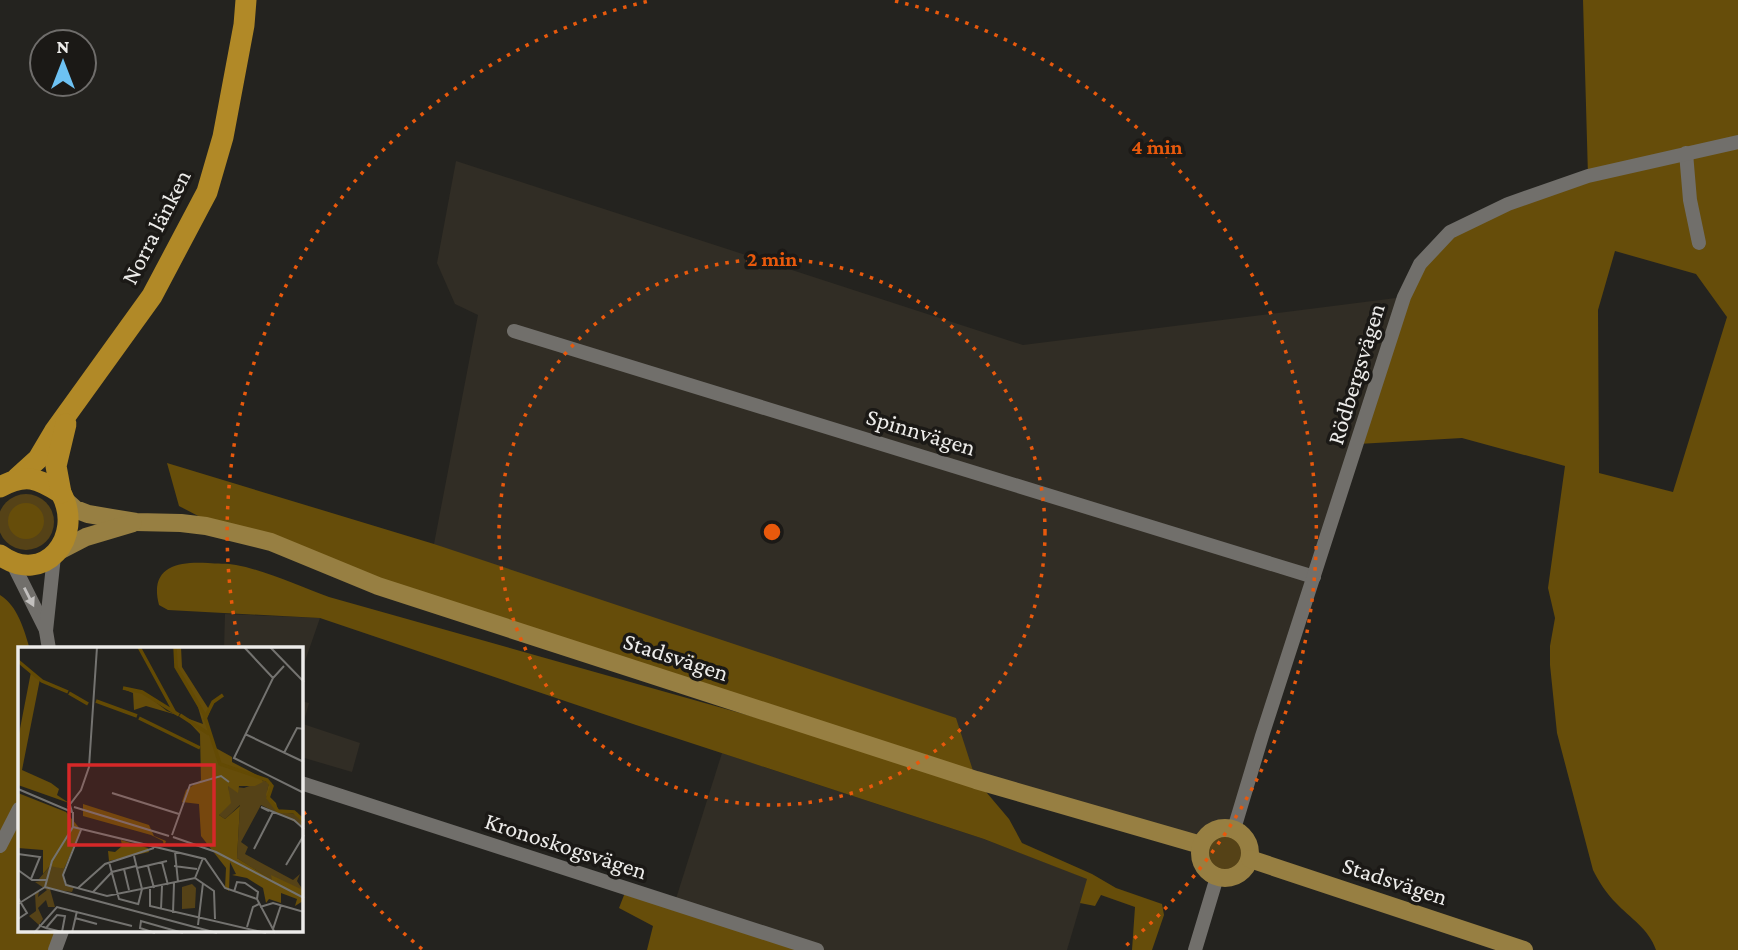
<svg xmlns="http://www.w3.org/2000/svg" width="1738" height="950" font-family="'Crimson Pro',serif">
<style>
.built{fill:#312d25}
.green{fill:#554217}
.forest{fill:#664d0a;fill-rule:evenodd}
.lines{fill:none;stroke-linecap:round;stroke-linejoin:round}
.minor{stroke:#716f6b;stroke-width:14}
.major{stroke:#977f42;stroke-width:18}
.highway{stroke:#b18927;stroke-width:21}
.oneway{fill:#c2c0be}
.ring{fill:none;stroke:#e8590c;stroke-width:3.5;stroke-dasharray:3.5 7}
.labels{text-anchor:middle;stroke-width:7;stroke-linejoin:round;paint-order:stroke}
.street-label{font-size:24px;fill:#edecea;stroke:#1b1916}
.inset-river{fill:none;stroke:#634a04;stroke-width:3.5}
.inset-road{fill:none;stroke:#747370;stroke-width:2}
.view{fill:#d62828;fill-opacity:0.15;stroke:#d62828;stroke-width:3.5}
.inset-edge{fill:none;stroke:#edecea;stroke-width:3.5}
.centre{fill:#e8590c;stroke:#1b1916;stroke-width:3.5}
.ring-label{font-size:21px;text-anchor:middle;font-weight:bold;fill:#e8590c;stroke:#1b1916;stroke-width:7;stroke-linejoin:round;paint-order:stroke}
</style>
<rect width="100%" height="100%" fill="#24231f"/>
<g class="built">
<polygon points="456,161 1023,345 1404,297 1230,828 1214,830 1203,841 976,780 434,544 478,315 455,304 437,263"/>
<polygon points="225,614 298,617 320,618 304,664 301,665 301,649 224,649"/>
<polygon points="301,701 309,703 303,724 360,743 352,772 301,757"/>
<polygon points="722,753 984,839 1088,879 1067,950 817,950 674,905"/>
</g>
<g class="green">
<circle cx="26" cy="522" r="28"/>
<circle cx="1225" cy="853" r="20"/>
</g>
<g class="forest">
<path d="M 1583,0 L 1738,0 L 1738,950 L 1656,950 C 1649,929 1630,918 1616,903 C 1606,893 1599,882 1593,870 L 1557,733 L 1550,665 L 1550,646 L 1555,618 L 1548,588 L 1565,466 L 1462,438 L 1358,444 L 1404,297 L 1450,232 L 1588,176 ZM 1615,251 L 1696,274 L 1727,317 L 1673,492 L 1599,473 L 1598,310 Z"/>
<path d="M 167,463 L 434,544 L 956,718 L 976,780 L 1009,819 L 1022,843 L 1092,874 L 1116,888 L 1162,904 L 1164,915 L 1152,950 L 1132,950 L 1135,907 L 1101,895 L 1095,906 L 1080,903 L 1087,879 L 984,839 L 636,725 L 320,618 L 168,610 L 159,605 C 149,567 177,561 208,563 C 217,564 227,563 236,565 C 264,570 301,587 329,597 L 949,772 L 204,519 L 179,506 Z"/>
<circle cx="26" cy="521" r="18"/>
<path d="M 0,595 C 18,606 24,630 30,649 L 19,649 L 19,931 L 62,931 L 55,950 L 0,950 Z"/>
<polygon points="626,890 817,950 647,950 653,926 619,908"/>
</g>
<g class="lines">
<g class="minor">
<polyline points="1686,153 1690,200 1699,243"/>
<polyline points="514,331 1314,577"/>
<polyline points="12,562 46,630"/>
<polyline points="49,649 46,631 54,556"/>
<polyline points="301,783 817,950"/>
<polyline points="1234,829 1262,736 1404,297 1420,264 1450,232 1508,204 1588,176 1738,142"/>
<polyline points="0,846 19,809"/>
<polyline points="55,950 62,931"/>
<polyline points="1195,950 1217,877"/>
</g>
<g class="major">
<polyline points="65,500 75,509 88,514 136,522 181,523 206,526 271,542 378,586 976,780 1201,845"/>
<polyline points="59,551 86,537 133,523"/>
<circle cx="1225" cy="853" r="25"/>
<polyline points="1250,859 1524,950"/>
</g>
<g class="highway">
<polyline points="17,478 38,459 54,432 152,296 207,192 223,137 244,25 246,0"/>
<path d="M 0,487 C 26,473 37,478 61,493 C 85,537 44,587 0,555"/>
<polyline points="61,493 56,466 66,424"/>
</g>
</g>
<defs><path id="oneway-solid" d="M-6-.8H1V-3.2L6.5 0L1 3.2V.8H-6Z" transform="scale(1.75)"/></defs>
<use class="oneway" href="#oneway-solid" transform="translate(29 597) rotate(63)"/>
<g class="ring">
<circle cx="772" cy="532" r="273"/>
<path d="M422 949A545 545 0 0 1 302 809M239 645A545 545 0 0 1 649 1M895 1A545 545 0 0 1 1122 949"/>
</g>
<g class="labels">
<g class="street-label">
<text transform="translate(156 227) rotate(-63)" y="8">Norra länken</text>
<text transform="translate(1356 374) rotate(-73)" y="8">Rödbergsvägen</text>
<text transform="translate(921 432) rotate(17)" y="8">Spinnvägen</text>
<text transform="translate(676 657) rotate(18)" y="8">Stadsvägen</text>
<text transform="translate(566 846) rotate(18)" y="8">Kronoskogsvägen</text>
<text transform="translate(1395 881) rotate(18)" y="8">Stadsvägen</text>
</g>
</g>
<g transform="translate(18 647)">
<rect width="285" height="285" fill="#24231f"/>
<path d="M 241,131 L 251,136 L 249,145 L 258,164 L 281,168 L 285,179 L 243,158 L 223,195 L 230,200 L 227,207 L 275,233 L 282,227 L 279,234 L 285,243 L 255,234 L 219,211 L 222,158 L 207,172 L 201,168 L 211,153 L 210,139 L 226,141 L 245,134 ZM 33,218 L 46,222 L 46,236 L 56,240 L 54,245 L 32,242 L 37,260 L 30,260 L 28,253 L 20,261 L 25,272 L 21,278 L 11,269 L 18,264 L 17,246 L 21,244 L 20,250 L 29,243 L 17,235 L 29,233 L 20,233 ZM 174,237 L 178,241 L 177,261 L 164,262 L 164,240 Z" fill="#554217"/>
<path d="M 157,0 L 163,0 L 164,20 L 192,64 L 188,74 L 196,100 L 214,110 L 214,115 L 254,136 L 251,149 L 258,156 L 260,163 L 273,163 L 280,166 L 258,164 L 248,148 L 251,136 L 243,131 L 245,135 L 237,139 L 221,139 L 220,146 L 210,139 L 213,156 L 201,168 L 207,172 L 222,159 L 219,211 L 254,233 L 253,228 L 285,243 L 285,254 L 277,259 L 279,252 L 263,246 L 263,256 L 251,252 L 248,256 L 245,241 L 229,231 L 214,228 L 218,227 L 212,215 L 211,244 L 207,241 L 208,221 L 183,189 L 181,157 L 164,155 L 168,143 L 183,133 L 182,87 L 166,70 L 128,59 L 116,63 L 115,46 L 105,42 L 125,45 L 149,64 L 185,77 L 177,50 L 158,20 ZM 13,25 L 22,32 L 4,123 L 33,136 L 41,142 L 39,148 L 51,156 L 0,138 L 0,92 ZM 0,146 L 48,165 L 63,183 L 46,222 L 32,219 L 25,227 L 25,203 L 0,201 ZM 65,157 L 131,178 L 136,189 L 148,194 L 146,200 L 145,194 L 133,188 L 65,169 ZM 103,193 L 130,201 L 131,205 L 91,214 L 90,204 L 97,205 L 104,199 Z" fill="#664d0a"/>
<path class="inset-river" d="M 121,0 L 157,66M 157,0 L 158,20 L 186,67 L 202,117 L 249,133 L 254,139 L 250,151 L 260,164 L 276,165 L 286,174M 0,14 L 24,34 L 50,45M 105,41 L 124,45 L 161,68M 51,46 L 70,57M 78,54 L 119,69M 162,68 L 191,87M 121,71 L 182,101M 186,73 L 195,55 L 205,48"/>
<path class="inset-road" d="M 226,0 L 255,31M 252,0 L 286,35M 266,19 L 255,31 L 216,111 L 286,146M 227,87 L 286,115M 266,106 L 279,81 L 286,82M 0,142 L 54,165 L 52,158M 94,146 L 161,167M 50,160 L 63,143 L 71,120 L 79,0M 56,160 L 151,189M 251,164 L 243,160 L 276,173 L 286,182M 55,180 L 187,212 L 207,241 L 239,252 L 257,286M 63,183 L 45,228 L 48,238 L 89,249 L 177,231 L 196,244 L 197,272M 154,188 L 172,138 L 203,129 L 211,135M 155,190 L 198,205 L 286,251M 236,202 L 255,165M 157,205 L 160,235M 0,207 L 22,210 L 13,232M 116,209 L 124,242 L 120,258M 91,215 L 101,252 L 120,257M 144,215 L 150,238M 268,218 L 286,188M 130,219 L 136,241M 156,219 L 179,222M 119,221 L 149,214M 106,222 L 111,243M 0,223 L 14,233 L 29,233M 177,231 L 185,211M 27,240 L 199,286M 27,240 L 34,214 L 55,180 L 55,165M 60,241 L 87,217 L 136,201M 132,242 L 132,259 L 248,286M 75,245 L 94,225 L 118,219M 216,245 L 219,235 L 227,236 L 240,245 L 239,252M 0,251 L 9,266 L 0,272M 0,257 L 27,240M 242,260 L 255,256 L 286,265M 143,262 L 144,239M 155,266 L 156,236M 57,271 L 79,277M 21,278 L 28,281 L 39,268 L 47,269 L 44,285 L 28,281M 180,278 L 185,236M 229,280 L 235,260 L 241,257M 255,282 L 263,258M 16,286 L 39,260 L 114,279M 54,286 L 59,264M 137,286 L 122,281 L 123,274 L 165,286"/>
<path class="view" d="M 51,118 L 196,118 L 196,198 L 51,198 Z"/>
<rect width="285" height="285" class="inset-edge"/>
</g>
<circle cx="772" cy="532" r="10" class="centre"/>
<g class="ring-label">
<text x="1157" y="154">4 min</text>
<text x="772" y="266">2 min</text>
</g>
<g transform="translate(63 63)"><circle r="33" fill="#1b1916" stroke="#6f6d6b" stroke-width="2"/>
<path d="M0-5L12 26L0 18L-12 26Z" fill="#6dc2f3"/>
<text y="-10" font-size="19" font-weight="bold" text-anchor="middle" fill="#edecea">N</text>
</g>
</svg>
